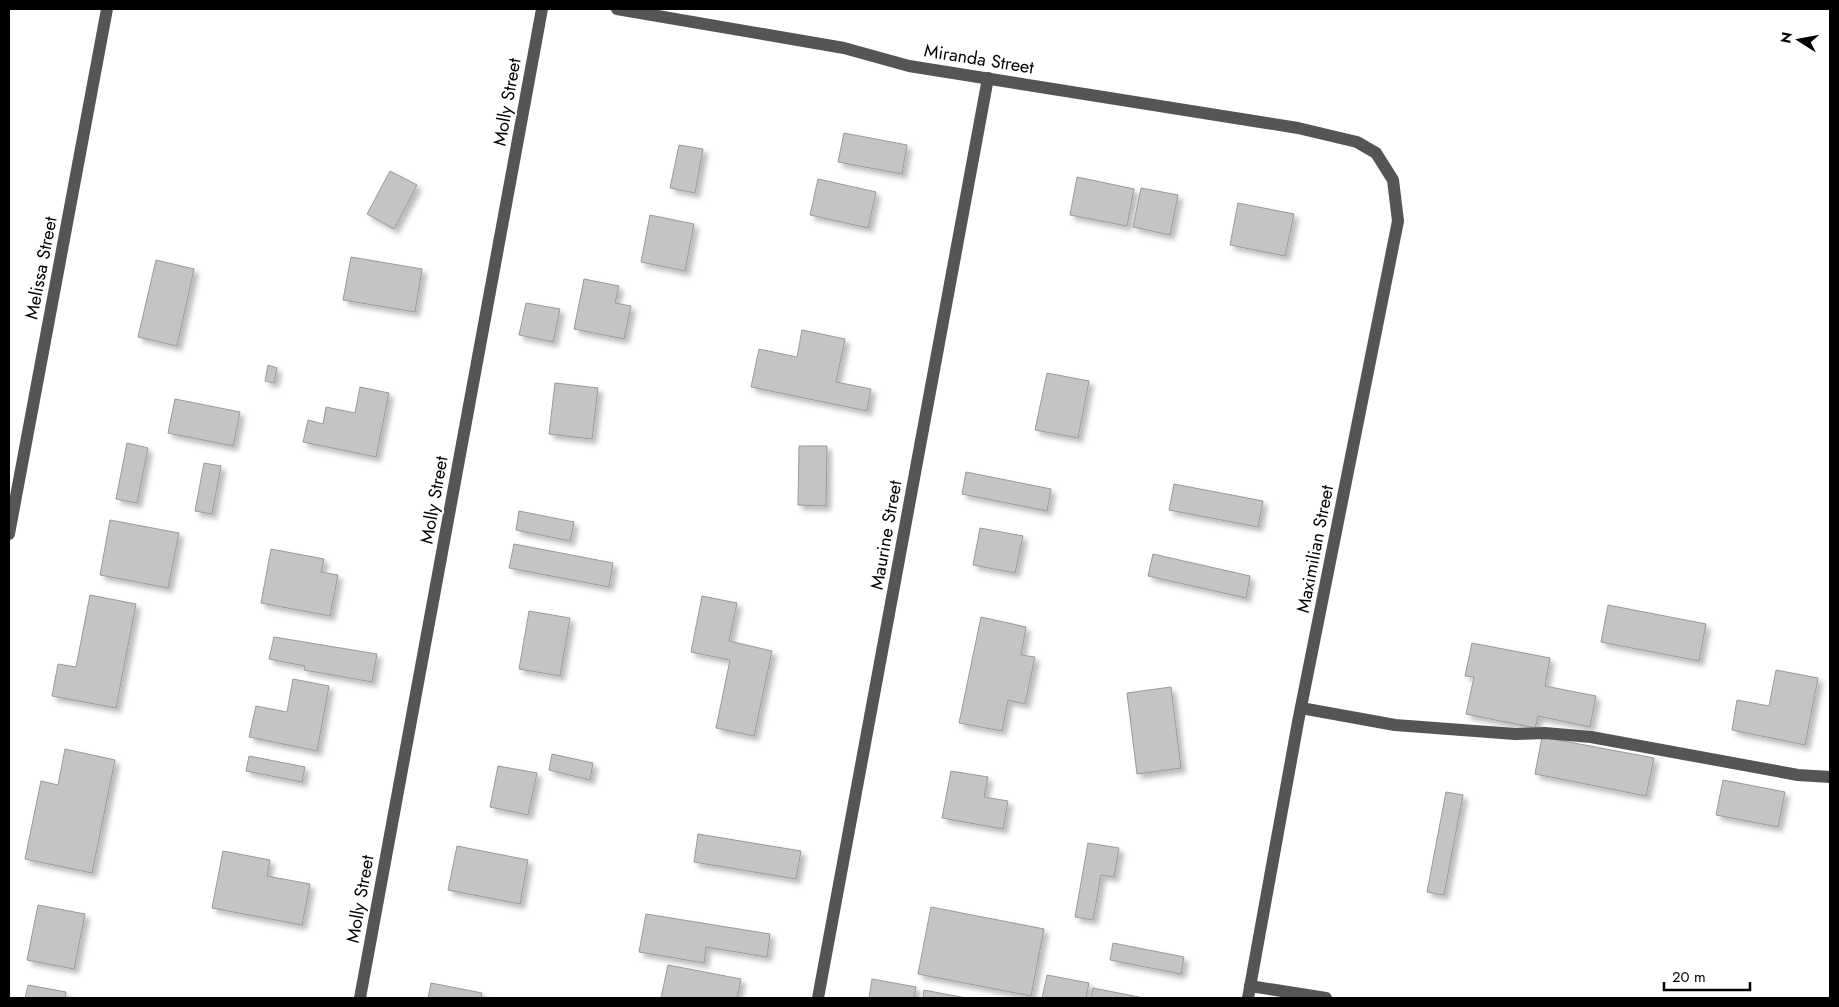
<svg xmlns="http://www.w3.org/2000/svg" width="1839" height="1007" font-family="Jost,sans-serif">
<style>
.building{fill:#c4c4c4;stroke:#999;filter:url(#shadow)}
.lines{fill:none;stroke-linecap:round;stroke-linejoin:round}
.minor{stroke:#555;stroke-width:12}
.labels{text-anchor:middle;stroke-width:4;stroke-linejoin:round;paint-order:stroke}
.street-label{font-size:18px;fill:#000;stroke:#fff}
</style>
<defs>
<filter id="shadow"><feDropShadow dx="4.5" dy="4.5" stdDeviation="2.5" flood-color="#0004"/></filter>
</defs>
<rect width="100%" height="100%" fill="#fff"/>
<g class="building">
<polygon points="844,133 907,145 902,174 838,162"/>
<polygon points="679,145 703,149 695,193 670,188"/>
<polygon points="390,171 417,185 394,229 367,214"/>
<polygon points="1077,177 1134,189 1127,226 1070,215"/>
<polygon points="818,179 876,192 868,228 810,215"/>
<polygon points="1141,188 1178,195 1170,235 1133,227"/>
<polygon points="1238,203 1294,214 1285,256 1230,245"/>
<polygon points="650,215 694,224 685,271 641,262"/>
<polygon points="351,257 422,269 415,312 343,300"/>
<polygon points="156,260 194,269 177,346 138,337"/>
<polygon points="584,279 619,286 615,303 631,306 624,339 574,329"/>
<polygon points="526,303 560,309 553,342 519,335"/>
<polygon points="802,330 845,339 836,382 871,389 867,411 751,387 759,349 797,357"/>
<polygon points="268,365 277,368 274,383 265,381"/>
<polygon points="1047,373 1089,381 1078,438 1035,430"/>
<polygon points="555,383 598,388 592,439 549,434"/>
<polygon points="360,387 389,393 376,457 303,442 308,420 323,424 326,407 355,413"/>
<polygon points="175,399 240,412 233,446 168,433"/>
<polygon points="127,443 148,448 137,503 116,499"/>
<polygon points="799,446 827,446 826,506 798,505"/>
<polygon points="204,463 221,466 212,514 195,511"/>
<polygon points="966,472 1051,489 1047,511 962,494"/>
<polygon points="1174,484 1263,501 1258,527 1169,510"/>
<polygon points="519,511 574,522 570,541 516,530"/>
<polygon points="110,520 179,533 168,588 100,575"/>
<polygon points="980,528 1023,536 1015,573 973,565"/>
<polygon points="514,544 613,563 609,587 509,568"/>
<polygon points="271,549 324,559 321,572 338,575 330,616 261,603"/>
<polygon points="1153,554 1250,576 1246,598 1148,576"/>
<polygon points="90,595 136,604 116,708 52,696 58,664 76,667"/>
<polygon points="702,596 737,603 729,641 772,651 754,736 716,728 730,660 691,652"/>
<polygon points="1608,605 1706,624 1699,661 1601,642"/>
<polygon points="529,611 570,618 560,676 519,669"/>
<polygon points="981,617 1026,627 1021,655 1035,657 1025,704 1008,700 1002,731 959,723"/>
<polygon points="274,637 377,654 372,682 304,670 305,666 269,659"/>
<polygon points="1472,643 1550,658 1545,686 1596,696 1590,727 1538,716 1535,728 1466,714 1474,677 1465,676"/>
<polygon points="1776,670 1818,678 1805,745 1732,730 1737,700 1769,706"/>
<polygon points="293,679 329,686 317,751 249,737 256,706 287,712"/>
<polygon points="1171,687 1181,768 1137,774 1127,693"/>
<polygon points="1542,737 1654,758 1646,796 1535,774"/>
<polygon points="65,749 115,760 92,873 25,859 41,781 58,785"/>
<polygon points="552,754 593,763 590,780 549,770"/>
<polygon points="249,756 305,767 302,782 246,771"/>
<polygon points="498,766 537,773 528,815 490,807"/>
<polygon points="951,771 988,777 984,797 1008,801 1003,829 942,818"/>
<polygon points="1723,780 1785,792 1778,827 1716,815"/>
<polygon points="1446,792 1463,795 1444,895 1427,892"/>
<polygon points="698,834 801,851 796,879 694,862"/>
<polygon points="1088,843 1119,848 1114,877 1101,875 1093,920 1075,917"/>
<polygon points="457,846 528,860 520,904 448,890"/>
<polygon points="223,851 270,860 267,876 310,884 302,925 212,908"/>
<polygon points="38,905 85,914 74,969 27,960"/>
<polygon points="931,907 1044,929 1031,996 918,974"/>
<polygon points="646,914 770,934 767,957 706,947 704,963 639,952"/>
<polygon points="1113,943 1184,957 1181,974 1110,960"/>
<polygon points="668,965 741,979 737,998 661,998"/>
<polygon points="1047,975 1089,983 1086,998 1042,998"/>
<polygon points="872,979 916,987 914,998 869,998"/>
<polygon points="431,983 482,993 481,998 428,998"/>
<polygon points="28,985 66,992 65,998 25,998"/>
<polygon points="1093,988 1144,998 1091,998"/>
<polygon points="924,990 966,998 923,998"/>
</g>
<g class="lines">
<g class="minor">
<polyline points="617,9 844,48 909,66 1298,128 1357,142 1376,153 1393,180 1398,221 1298,722 1248,998"/>
<polyline points="9,534 107,9"/>
<polyline points="1301,708 1395,725 1515,734 1545,733 1591,737 1798,775 1830,777"/>
<polyline points="1250,986 1326,998"/>
<polyline points="360,998 542,9"/>
<polyline points="818,998 988,78"/>
</g>
</g>
<g class="labels">
<g class="street-label">
<text transform="translate(979 59) rotate(9)" y="6">Miranda Street</text>
<text transform="translate(507 102) rotate(-80)" y="6">Molly Street</text>
<text transform="translate(41 268) rotate(-79)" y="6">Melissa Street</text>
<text transform="translate(434 500) rotate(-80)" y="6">Molly Street</text>
<text transform="translate(886 535) rotate(-80)" y="6">Maurine Street</text>
<text transform="translate(1315 549) rotate(-79)" y="6">Maximilian Street</text>
<text transform="translate(360 899) rotate(-80)" y="6">Molly Street</text>
</g>
</g>
<rect width="1839" height="1007" fill="none" stroke="#000000" stroke-width="20"/>
<g transform="translate(1799 40) rotate(281)" stroke="#ffffff" stroke-width="4" paint-order="stroke">
<path d="M0-4L9 19L0 12L-9 19Z" fill="#000000"/>
<text y="-8" font-size="14" font-weight="bold" text-anchor="middle" fill="#000000">N</text>
</g>
<path d="M1664 982v8h86v-8" fill="none" stroke="#000000" stroke-width="2.5"/>
<text x="1672" y="982" font-size="15" fill="#000000" stroke="#ffffff" stroke-width="4" paint-order="stroke">20 m</text>
</svg>
